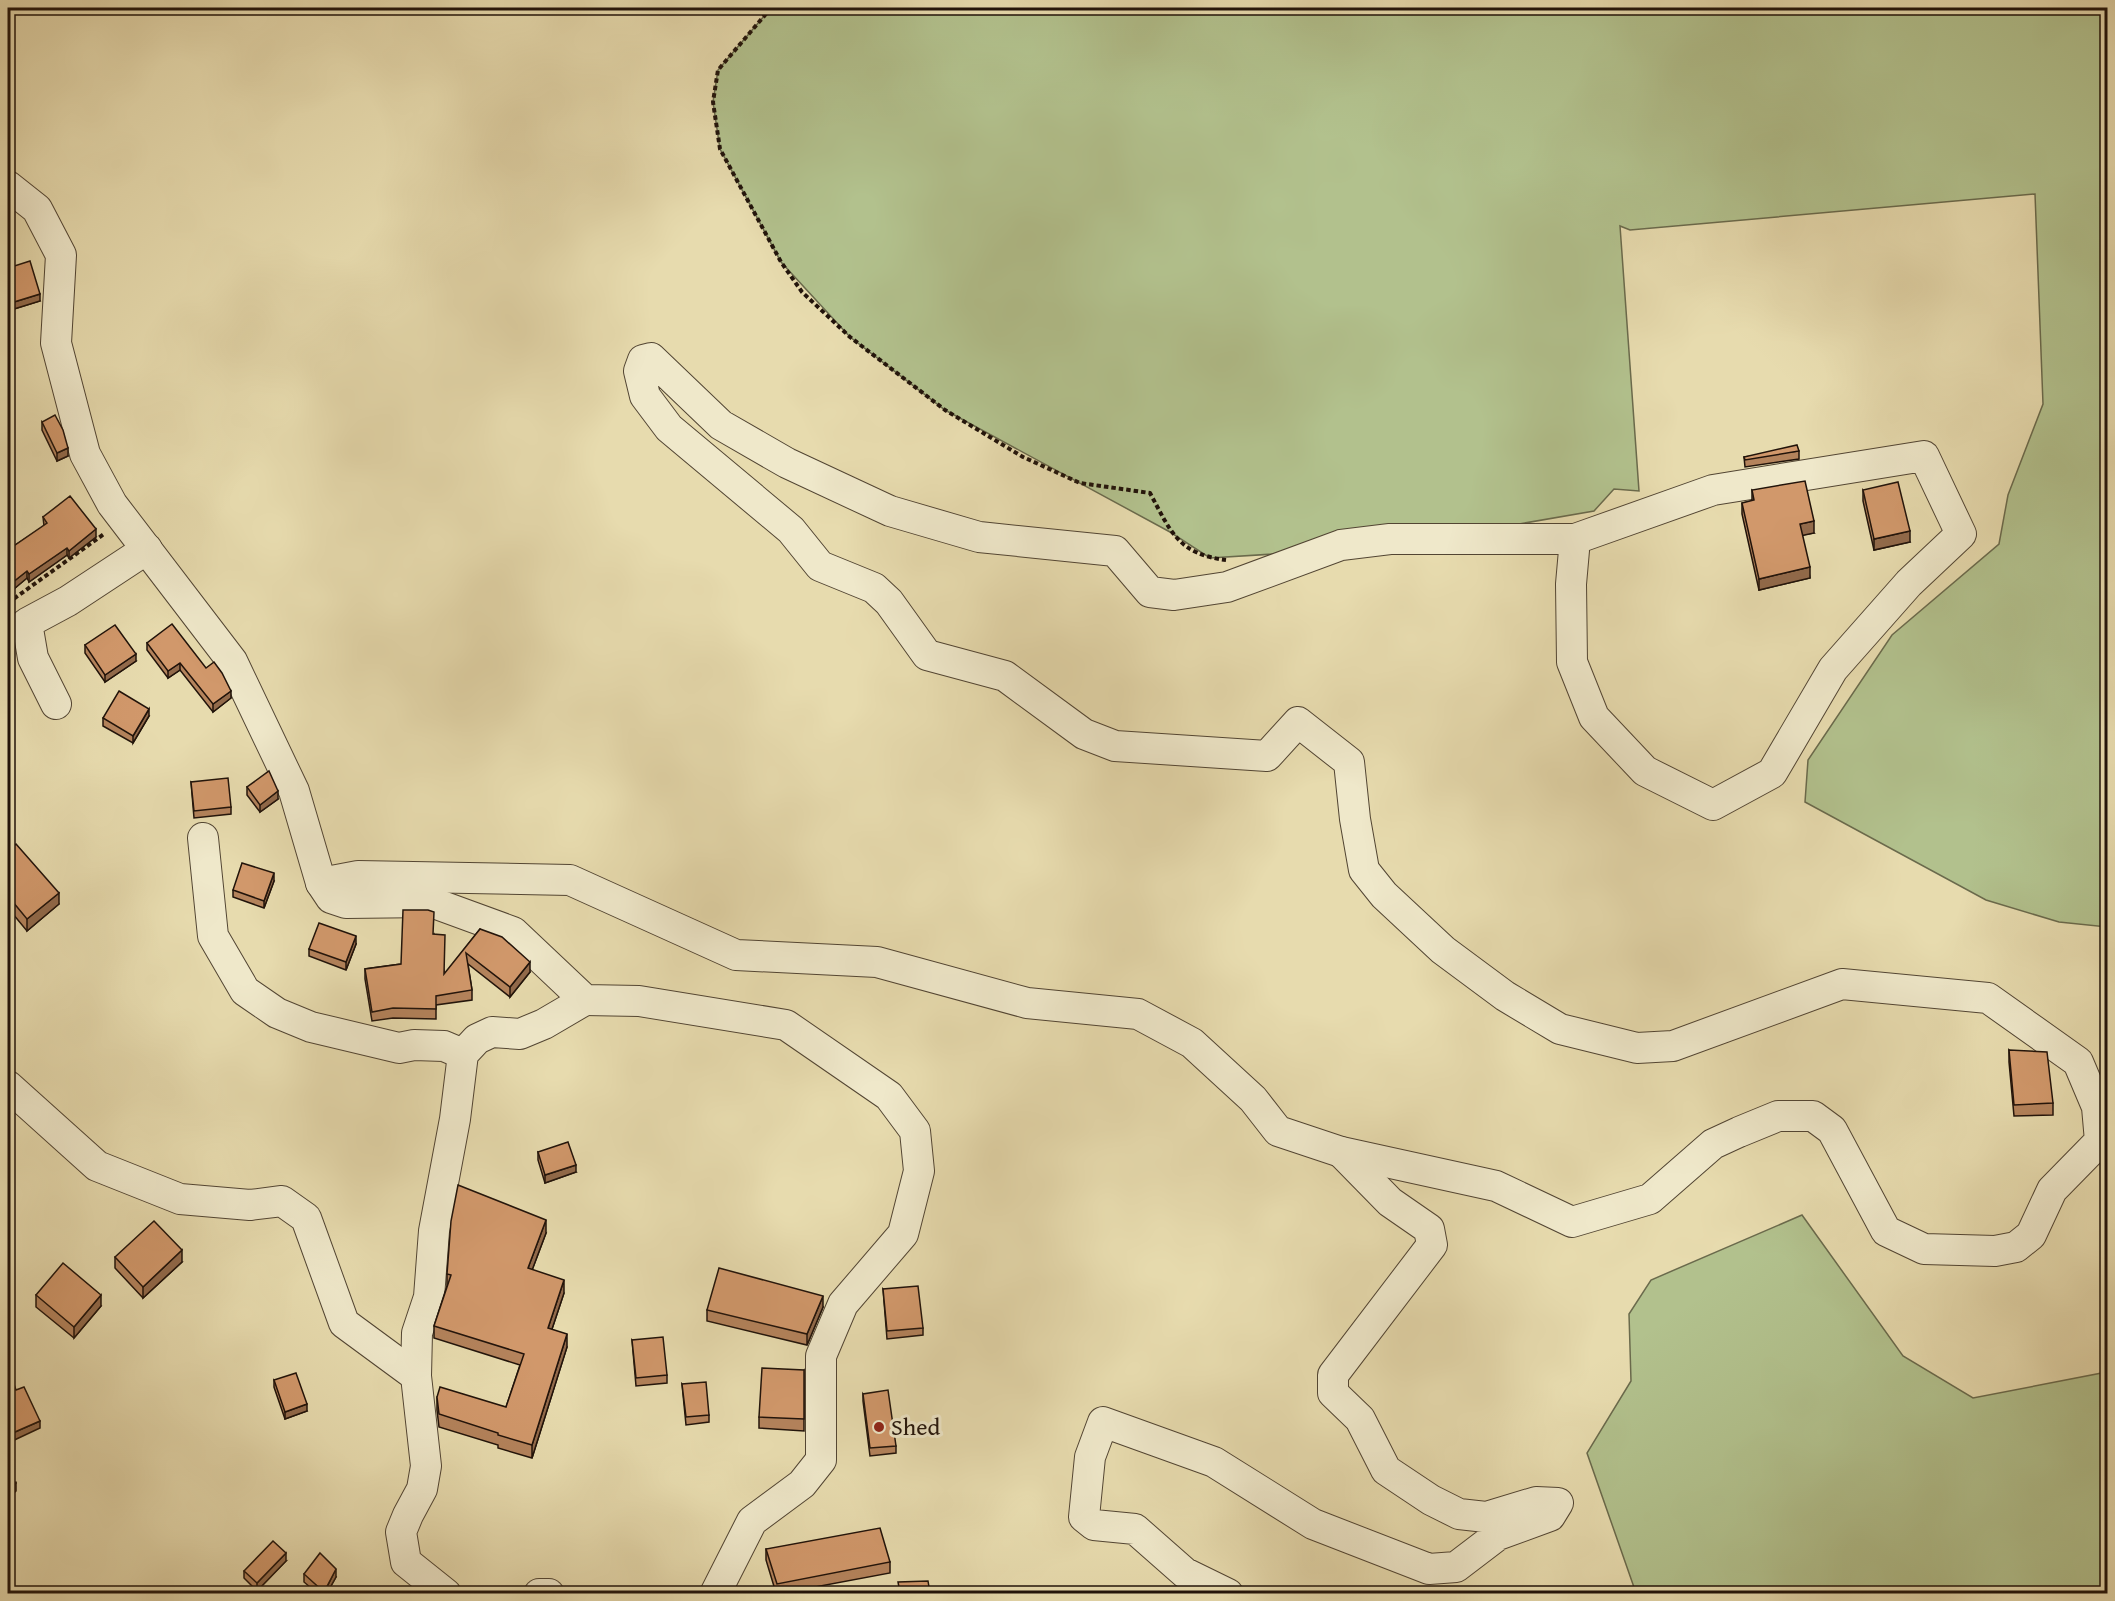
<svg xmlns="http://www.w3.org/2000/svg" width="2115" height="1601" font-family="'Gentium Book Plus',serif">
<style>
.green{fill:#b2c18d;stroke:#6a6a4c;stroke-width:1.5}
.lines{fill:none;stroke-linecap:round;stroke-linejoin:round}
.minor-casing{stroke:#524533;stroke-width:32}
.path{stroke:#21130a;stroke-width:4;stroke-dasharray:4.5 3;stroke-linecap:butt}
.minor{stroke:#efe8ca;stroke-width:30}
.wall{fill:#b4835c;stroke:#21130a;stroke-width:1.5}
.shaded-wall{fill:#926a4b;stroke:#21130a;stroke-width:1.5}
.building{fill:#d1986b;stroke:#21130a;stroke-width:1.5}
.poi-dot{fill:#8f2418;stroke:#efe8ca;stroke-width:2}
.labels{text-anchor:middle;stroke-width:6;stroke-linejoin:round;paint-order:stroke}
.poi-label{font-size:24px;fill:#21130a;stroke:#efe8ca;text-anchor:start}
</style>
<rect width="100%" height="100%" fill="#e7dbae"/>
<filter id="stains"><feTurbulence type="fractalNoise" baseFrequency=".00333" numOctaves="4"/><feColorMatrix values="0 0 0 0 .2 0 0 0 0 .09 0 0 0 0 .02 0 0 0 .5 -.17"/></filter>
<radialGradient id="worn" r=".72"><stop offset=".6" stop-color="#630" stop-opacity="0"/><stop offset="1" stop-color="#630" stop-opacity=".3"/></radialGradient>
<g class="green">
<polygon points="771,8 2107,8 2107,927 2059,922 1986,900 1805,802 1808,760 1892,635 1999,544 2008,495 2043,404 2035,194 1630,230 1620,226 1639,491 1614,489 1594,511 1386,547 1210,558 1170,532 945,410 850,337 781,262 720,149 713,102 718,70"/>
<polygon points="1802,1215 1903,1356 1973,1398 2107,1372 2107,1593 1636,1593 1587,1453 1631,1381 1629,1314 1651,1280"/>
</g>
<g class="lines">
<g class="minor-casing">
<g id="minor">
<polyline points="8,186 37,209 61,255 56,343 85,454 112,504 232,661 294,791 321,883 331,898 346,903 431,902 513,932 585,1000 639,1001 786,1025 889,1096 915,1131 919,1171 903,1234 843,1304 821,1356 821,1460 802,1484 752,1521 715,1594"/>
<polyline points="56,704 33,658 27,623 68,601 147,549"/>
<polyline points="203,838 213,936 245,991 277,1013 311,1027 399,1048 414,1045 444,1046 463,1054"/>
<polyline points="321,883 358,876 570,880 736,955 877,962 1027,1003 1138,1014 1192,1043 1253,1099 1278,1131 1341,1152 1496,1186 1572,1222 1650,1199 1713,1144 1739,1132 1778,1116 1813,1116 1832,1130 1886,1231 1924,1249 1995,1251 2016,1247 2031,1235 2052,1190 2100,1141 2097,1107 2078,1062 1988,998 1842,984 1673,1046 1637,1048 1560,1029 1505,996 1443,950 1384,895 1364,870 1355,819 1349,762 1298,722 1267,756 1115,746 1084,734 1005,676 927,655 889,602 874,588 820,566 791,530 669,428 645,396 639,371 643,360 651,358 721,425 787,463 890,511 979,537 1115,551 1150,592 1174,595 1227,587 1341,545 1390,539 1575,539 1713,490 1924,456 1961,534 1909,583 1833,669 1772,773 1713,805 1645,771 1594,717 1572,662 1571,584 1575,539"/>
<polyline points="8,1086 97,1166 180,1199 250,1205 282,1201 306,1218 344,1323 416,1376 426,1466 422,1489 408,1515 401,1532 406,1562 446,1594"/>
<polyline points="416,1376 417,1333 429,1297 434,1231 455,1119 463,1054 477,1039 492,1032 520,1034 544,1024 585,1000"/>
<polyline points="539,1594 549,1594"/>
<polyline points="1228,1594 1185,1573 1135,1529 1094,1525 1084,1517 1090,1457 1103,1422 1214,1462 1313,1524 1429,1569 1456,1567 1498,1535 1550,1516 1558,1503 1536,1502 1486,1517 1459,1514 1431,1500 1386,1470 1360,1419 1333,1393 1333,1375 1432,1245 1429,1229 1390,1202 1341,1152"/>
</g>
</g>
<g class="path">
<path d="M 771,8 L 718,70 L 713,102 L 720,149 L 781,262 L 802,292 L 850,337 L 945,410 L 1023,457 L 1080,483 L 1150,493 C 1171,532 1178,554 1226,560"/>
<polyline points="8,603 104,534"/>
</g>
<use href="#minor" class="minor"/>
</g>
<g class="wall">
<polygon points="8,268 40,301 14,309 8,288"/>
<polygon points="8,353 10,369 10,377 8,377"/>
<polygon points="42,422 68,456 57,461 42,430"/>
<polygon points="1799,451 1799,459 1745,467 1744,457"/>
<polygon points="1752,490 1814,533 1802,535 1810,578 1759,590 1742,514 1742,503 1752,501"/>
<polygon points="1863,490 1910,542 1874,550 1863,501"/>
<polygon points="43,517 96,537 69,558 67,555 29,582 27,578 8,594 8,550 44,526"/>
<polygon points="147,643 206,668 231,698 213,712 180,670 168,678 147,650"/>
<polygon points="85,645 136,661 105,682 85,653"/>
<polygon points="149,716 133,743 103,726 103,718"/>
<polygon points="191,782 231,807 231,814 194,818"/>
<polygon points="247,787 278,799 260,812 247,795"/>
<polygon points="8,851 59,904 27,931 8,908"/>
<polygon points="274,881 264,908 233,897 233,890"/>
<polygon points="480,929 530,972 510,997 468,964 472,990 472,1000 436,1005 436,1019 393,1018 372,1021 365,979 365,969 401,964 434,934 445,974"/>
<polygon points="356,944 346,970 309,956 309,949"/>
<polygon points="2009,1050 2053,1103 2053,1115 2014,1116 2009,1062"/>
<polygon points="538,1152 576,1172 545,1183 538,1160"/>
<polygon points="546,1233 532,1270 564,1293 552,1329 567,1347 532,1458 498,1448 498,1445 439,1427 437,1410 437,1397 506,1407 520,1365 434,1338 434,1326 447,1286 447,1274"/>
<polygon points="115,1257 182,1262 143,1298 115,1268"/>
<polygon points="883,1289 923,1328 923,1335 887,1339"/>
<polygon points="36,1295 101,1306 74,1338 36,1307"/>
<polygon points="823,1307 807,1345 707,1321 707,1310"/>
<polygon points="632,1340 667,1375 667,1383 636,1386"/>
<polygon points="804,1370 804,1431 759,1428 759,1417"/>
<polygon points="274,1380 307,1411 285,1419 274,1387"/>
<polygon points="682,1384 709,1415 709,1422 686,1425"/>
<polygon points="863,1394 896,1446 896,1453 870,1456 863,1401"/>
<polygon points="766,1549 890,1562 890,1573 783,1593 776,1593 766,1560"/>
<polygon points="286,1561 257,1591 244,1578 244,1571"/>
<polygon points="304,1574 336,1577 327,1593 317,1593 304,1582"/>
</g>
<g class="shaded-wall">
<polygon points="40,294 40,301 14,309 14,302"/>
<polygon points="68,448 68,456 57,461 57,453"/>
<polygon points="1814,521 1814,533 1800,536 1800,524"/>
<polygon points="96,529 96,537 69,558 69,551"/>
<polygon points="1910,531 1910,542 1874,550 1874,539"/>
<polygon points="67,548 67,555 29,582 29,574"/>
<polygon points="1810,567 1810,578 1759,590 1759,579"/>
<polygon points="27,571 27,578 8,594 8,586"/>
<polygon points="136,654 136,661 105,682 105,675"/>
<polygon points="180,663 180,670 168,678 168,671"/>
<polygon points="231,691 231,698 213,712 213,704"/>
<polygon points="149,709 149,716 133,743 133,736"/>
<polygon points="278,791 278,799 260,812 260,805"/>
<polygon points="274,873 274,881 264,908 264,901"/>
<polygon points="59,893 59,904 27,931 27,919"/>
<polygon points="356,936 356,944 346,970 346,962"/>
<polygon points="530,962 530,972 510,997 510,987"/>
<polygon points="9,1105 9,1116 8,1117 8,1106"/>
<polygon points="576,1165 576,1172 545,1183 545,1175"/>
<polygon points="546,1220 546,1233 528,1281 528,1268"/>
<polygon points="182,1250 182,1262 143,1298 143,1287"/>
<polygon points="564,1280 564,1293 548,1341 548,1328"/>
<polygon points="101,1295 101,1306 74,1338 74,1327"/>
<polygon points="823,1296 823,1307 807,1345 807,1334"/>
<polygon points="567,1334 567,1347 532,1458 532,1445"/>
<polygon points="307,1404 307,1411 285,1419 285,1412"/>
<polygon points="40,1421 40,1428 8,1443 8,1435"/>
<polygon points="16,1483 16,1491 8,1499 8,1492"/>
<polygon points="286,1553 286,1561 257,1591 257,1583"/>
<polygon points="336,1569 336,1577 327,1593 324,1593"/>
</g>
<g class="building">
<polygon points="30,261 40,294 14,302 8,281 8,268"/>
<polygon points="8,353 10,369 8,370"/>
<polygon points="55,415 63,430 68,448 57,453 42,422"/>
<polygon points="1797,445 1799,451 1745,460 1744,457"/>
<polygon points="1805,481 1814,521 1800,524 1810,567 1759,579 1742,503 1754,500 1752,490"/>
<polygon points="1898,482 1910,531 1874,539 1863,490"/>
<polygon points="70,496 96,529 69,551 67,548 29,574 27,571 8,586 8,550 47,523 43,517"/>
<polygon points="172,624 206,668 214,662 222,673 231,691 213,704 180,663 168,671 147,643"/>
<polygon points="115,625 136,654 105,675 85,645"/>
<polygon points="119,691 149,709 133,736 103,718"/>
<polygon points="269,771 278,791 260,805 247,787"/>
<polygon points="228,778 231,807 194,811 191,782"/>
<polygon points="16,844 59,893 27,919 8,896 8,851"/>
<polygon points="242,863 274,873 264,901 233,890"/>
<polygon points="403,910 428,910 434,912 433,934 445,935 444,974 480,929 502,937 530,962 510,987 466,953 472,990 436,996 436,1009 393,1008 372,1012 365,969 401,964"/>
<polygon points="319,923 356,936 346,962 309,949"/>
<polygon points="2009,1050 2047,1052 2053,1103 2014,1105"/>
<polygon points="568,1142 576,1165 545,1175 538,1152"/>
<polygon points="458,1185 546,1220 528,1268 564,1280 548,1328 567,1334 532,1445 498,1435 498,1433 439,1414 437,1397 440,1387 506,1407 524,1354 434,1326 451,1275 447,1274 451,1221"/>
<polygon points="154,1221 182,1250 143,1287 115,1257"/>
<polygon points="63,1263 101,1295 74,1327 36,1295"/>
<polygon points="719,1268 823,1296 807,1334 707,1310"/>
<polygon points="918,1286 923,1328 887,1331 883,1289"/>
<polygon points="663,1337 667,1375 636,1378 632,1340"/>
<polygon points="8,1367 16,1390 24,1387 40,1421 8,1435"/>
<polygon points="762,1368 804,1370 804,1419 759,1417"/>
<polygon points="296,1373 307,1404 285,1412 274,1380"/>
<polygon points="706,1382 709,1415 686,1417 682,1384"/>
<polygon points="888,1390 896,1446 870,1448 863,1394"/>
<polygon points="8,1475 16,1483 8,1492"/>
<polygon points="880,1528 890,1562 777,1584 766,1549"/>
<polygon points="273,1541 286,1553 257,1583 244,1571"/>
<polygon points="320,1553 336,1569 324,1592 304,1574"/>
<polygon points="928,1581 930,1593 900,1593 898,1582"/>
</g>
<circle class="poi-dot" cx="879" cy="1427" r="6"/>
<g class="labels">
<g class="poi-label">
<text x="891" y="1435">Shed</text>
</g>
</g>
<rect width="2115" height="1601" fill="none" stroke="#e7dbae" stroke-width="30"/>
<rect x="9" y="9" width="2097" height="1583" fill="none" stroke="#21130a" stroke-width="3"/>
<rect x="15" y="15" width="2085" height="1571" fill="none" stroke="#21130a" stroke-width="1.5"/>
<rect width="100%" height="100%" filter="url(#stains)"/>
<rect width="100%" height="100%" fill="url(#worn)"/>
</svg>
